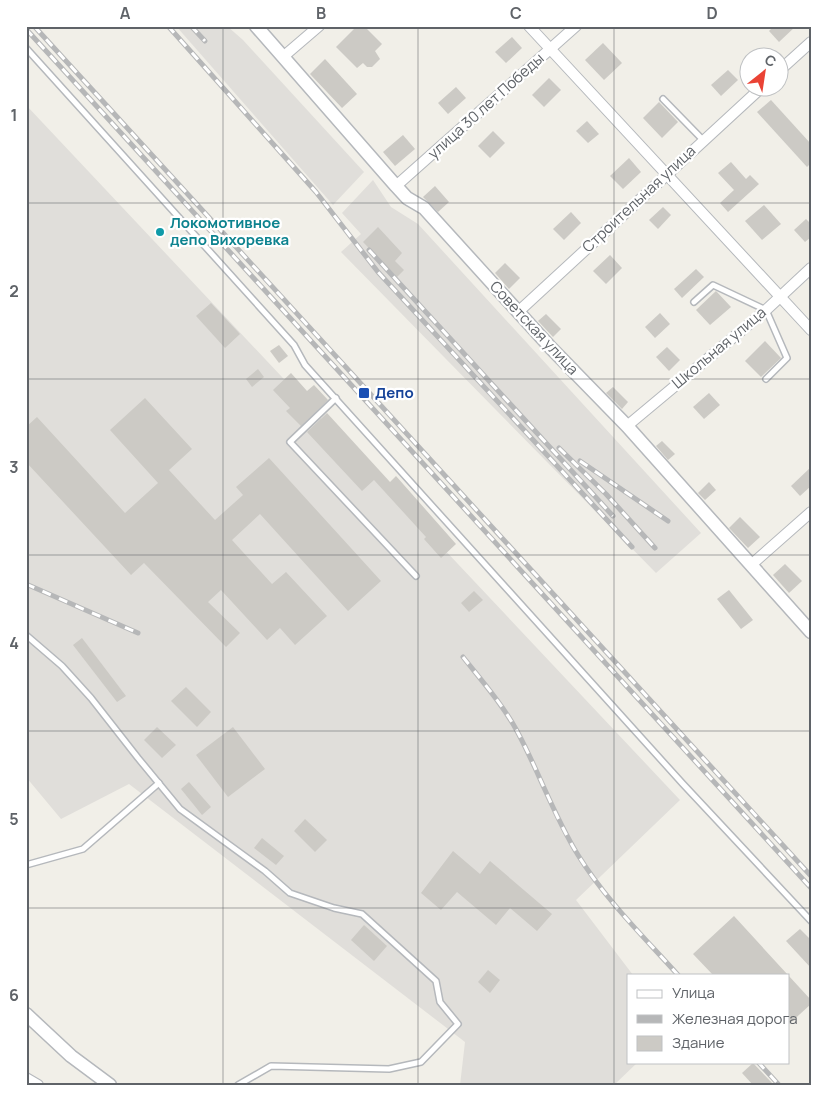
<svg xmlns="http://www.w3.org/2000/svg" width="837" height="1111" font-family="Manrope,sans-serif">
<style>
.industrial{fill:#e0deda}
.building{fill:#cccac5}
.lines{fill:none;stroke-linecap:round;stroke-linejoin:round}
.service-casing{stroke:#b5b8bc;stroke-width:8}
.minor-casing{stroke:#b5b8bc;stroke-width:12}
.tertiary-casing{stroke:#b5b8bc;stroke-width:15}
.service{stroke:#fff;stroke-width:5}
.minor{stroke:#fff;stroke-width:10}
.tertiary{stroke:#fff;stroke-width:12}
.rail-casing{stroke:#b6b7b8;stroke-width:5}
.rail{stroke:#fff;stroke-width:3;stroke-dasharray:9;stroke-linecap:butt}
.grid{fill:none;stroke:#5f6368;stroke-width:1;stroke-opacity:0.55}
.culture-dot{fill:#0f9aa8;stroke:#fff;stroke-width:2}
.transit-dot{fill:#1a4fb4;stroke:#fff;stroke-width:2}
.labels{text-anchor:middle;stroke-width:4.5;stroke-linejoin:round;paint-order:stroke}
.street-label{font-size:15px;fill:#5f6368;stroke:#fff}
.culture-label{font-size:15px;font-weight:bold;fill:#0d838f;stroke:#fff;text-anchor:start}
.transit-label{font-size:15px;font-weight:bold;fill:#164399;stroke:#fff;text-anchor:start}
.neatline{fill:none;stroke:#5f6368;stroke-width:2}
.grid-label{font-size:16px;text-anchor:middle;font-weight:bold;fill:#5f6368}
</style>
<rect width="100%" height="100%" fill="#f1efe8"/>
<g class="industrial">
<polygon points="176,26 227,26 243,40 364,172 333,205"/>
<polygon points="26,105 680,800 576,900 633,975 628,975 628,1062 638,1062 614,1085 460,1085 465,1042 129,784 61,819 26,777"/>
<polygon points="373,180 391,207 418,224 701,533 656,573 341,252 361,234 342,213"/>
</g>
<g class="building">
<polygon points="357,26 364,26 382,44 375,51 380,59 372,67 367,67 363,63 357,68 336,47"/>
<polygon points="774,26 796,26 779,42 769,31"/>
<polygon points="512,37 522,48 506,63 495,52"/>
<polygon points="603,43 622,63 604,80 585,60"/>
<polygon points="325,59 357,94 342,108 310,74"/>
<polygon points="728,70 738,80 721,96 711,85"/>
<polygon points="549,78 561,90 544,107 532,95"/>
<polygon points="456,87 466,98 448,114 438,103"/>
<polygon points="771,100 811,144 811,163 807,167 757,112"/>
<polygon points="659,102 678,122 662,138 643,118"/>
<polygon points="587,121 599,134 588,143 576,131"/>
<polygon points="493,131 505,143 490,158 478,146"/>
<polygon points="403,135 415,149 395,166 383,152"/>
<polygon points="629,158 641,172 623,189 610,176"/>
<polygon points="731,162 746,179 750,175 759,184 728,212 720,203 734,190 718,173"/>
<polygon points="435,186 449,202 438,212 423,197"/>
<polygon points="764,205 781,224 762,240 745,221"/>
<polygon points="663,207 671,215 658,229 649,220"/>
<polygon points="571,212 581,223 564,240 553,229"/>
<polygon points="806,219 811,224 811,237 805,242 794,230"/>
<polygon points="378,227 402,253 395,261 404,270 397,277 363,242"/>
<polygon points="610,255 622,268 606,284 593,271"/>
<polygon points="505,263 520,278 509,289 495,273"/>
<polygon points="696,269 704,277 682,298 674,289"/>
<polygon points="716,291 731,307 710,325 696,310"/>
<polygon points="211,303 240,334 225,348 196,316"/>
<polygon points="660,313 670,324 655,338 645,327"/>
<polygon points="546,314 561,329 553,337 538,321"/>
<polygon points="765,341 781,358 761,377 745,361"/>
<polygon points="279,345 288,356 279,363 270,351"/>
<polygon points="667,347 680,360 669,371 656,357"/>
<polygon points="258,369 264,377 252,387 246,379"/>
<polygon points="291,373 307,391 314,385 328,400 301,426 286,411 290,408 273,390"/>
<polygon points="613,387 628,402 622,409 606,393"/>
<polygon points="709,393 720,405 704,419 693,407"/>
<polygon points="145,398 192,449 169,470 215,520 243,495 236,487 269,458 381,581 348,611 260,514 232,540 272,584 286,572 327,616 295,645 280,628 267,640 221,590 208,602 240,633 226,647 144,563 131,575 26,462 26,427 37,417 125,513 158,483 110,430"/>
<polygon points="327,413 390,482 396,476 456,544 441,558 424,539 426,537 374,480 362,491 307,432"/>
<polygon points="662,441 675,454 668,460 656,446"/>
<polygon points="811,467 811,486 800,496 791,486"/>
<polygon points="709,482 716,490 705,500 698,493"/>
<polygon points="740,517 760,537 748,548 729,528"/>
<polygon points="785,564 802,581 789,593 773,575"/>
<polygon points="729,590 753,620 741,629 717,599"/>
<polygon points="474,591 483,600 469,612 461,603"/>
<polygon points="82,638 126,696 117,702 73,645"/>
<polygon points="186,687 211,712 197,727 171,701"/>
<polygon points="157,727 176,745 162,758 144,740"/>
<polygon points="233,727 265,769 228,797 196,755"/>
<polygon points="189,782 211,807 202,815 181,789"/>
<polygon points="305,819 327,840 315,852 294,831"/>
<polygon points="262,838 284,856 276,865 254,848"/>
<polygon points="453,851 480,874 490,861 552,914 537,931 510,908 496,925 457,892 441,910 421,893"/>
<polygon points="734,916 776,962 788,975 713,975 693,954"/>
<polygon points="364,925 387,946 374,961 351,940"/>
<polygon points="800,929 811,940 811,968 786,941"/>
<polygon points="488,970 500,980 490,993 478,982"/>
<polygon points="788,975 811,1000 811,1004 788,1025"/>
<polygon points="753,1063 774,1085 753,1085 742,1073"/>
</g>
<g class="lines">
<g class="service-casing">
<g id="service">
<polyline points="26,48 294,345 305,365 683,784 811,921"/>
<polyline points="663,99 703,140"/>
<polyline points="694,302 713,285 766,310 787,358 766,379"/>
<polyline points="336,398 290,442 416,576"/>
<polyline points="26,635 62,666 91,698 138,758 180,809 265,871 290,893 334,908 362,914 436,981 440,1002 458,1024 421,1062 389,1069 271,1066 238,1085"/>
<polyline points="26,865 83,849 159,783"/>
</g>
</g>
<g class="minor-casing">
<g id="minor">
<polyline points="529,26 811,330"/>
<polyline points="284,56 319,26"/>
<polyline points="780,70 811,42"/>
<polyline points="396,186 576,26"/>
<polyline points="518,312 761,88"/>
<polyline points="627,426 766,310 811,268"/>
<polyline points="751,565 811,512"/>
<polyline points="26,1078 38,1085"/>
</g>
</g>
<g class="tertiary-casing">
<g id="tertiary">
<polyline points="256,26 396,186 407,198 424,208 551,348 627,426 811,632"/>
<polyline points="26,1014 71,1056 110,1085"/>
</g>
</g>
<use href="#service" class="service"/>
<use href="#minor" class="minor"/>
<use href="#tertiary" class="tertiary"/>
<g class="rail-casing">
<g id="rail">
<polyline points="34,26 811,876"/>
<polyline points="168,26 316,192 378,272 632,547"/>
<polyline points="191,26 205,41"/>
<polyline points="26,29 811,888"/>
<polyline points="369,250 613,516"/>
<polyline points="559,448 606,494 655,548"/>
<polyline points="580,461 668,521"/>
<polyline points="26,584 138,633"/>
<path d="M 463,657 C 482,681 503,705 517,731 C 539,772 554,816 578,855 C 605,899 643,936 678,975"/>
<polyline points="758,1062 779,1085"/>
</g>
</g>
<use href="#rail" class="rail"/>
</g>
<path class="grid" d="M 223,26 L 223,1085M 418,26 L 418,1085M 614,26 L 614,1085M 26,203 L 811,203M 26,379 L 811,379M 26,555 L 811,555M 26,731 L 811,731M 26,908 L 811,908"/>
<circle class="culture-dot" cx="160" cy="232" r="5"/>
<rect class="transit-dot" x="358" y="387" width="12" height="12" rx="2.5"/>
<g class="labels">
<g class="street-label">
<text transform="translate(486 106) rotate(-42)" y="5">улица 30 лет Победы</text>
<text transform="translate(639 199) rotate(-43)" y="5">Строительная улица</text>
<text transform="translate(534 328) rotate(47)" y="5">Советская улица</text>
<text transform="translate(719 348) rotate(-40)" y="5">Школьная улица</text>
</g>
<g class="culture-label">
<text x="170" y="228">Локомотивное<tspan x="170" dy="17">депо Вихоревка</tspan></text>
</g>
<g class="transit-label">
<text x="375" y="398">Депо</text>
</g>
</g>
<rect width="837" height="1111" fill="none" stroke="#ffffff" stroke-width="55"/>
<rect x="627" y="974" width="162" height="90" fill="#ffffff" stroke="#bfc1c3"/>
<rect x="637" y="990" width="25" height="8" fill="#ffffff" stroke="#bfc1c3"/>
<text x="672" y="998" font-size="15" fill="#5f6368">Улица</text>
<rect x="637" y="1015" width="25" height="8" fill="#b6b7b8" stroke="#bfc1c3"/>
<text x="672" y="1024" font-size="15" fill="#5f6368">Железная дорога</text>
<rect x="637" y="1036" width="25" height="15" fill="#cccac5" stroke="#bfc1c3"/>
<text x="672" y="1048" font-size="15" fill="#5f6368">Здание</text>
<g transform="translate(764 72) rotate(30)"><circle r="24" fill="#ffffff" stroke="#bfc1c3"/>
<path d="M0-4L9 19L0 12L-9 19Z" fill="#ea4335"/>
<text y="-8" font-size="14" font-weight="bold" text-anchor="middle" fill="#5f6368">С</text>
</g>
<rect x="28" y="28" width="782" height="1056" class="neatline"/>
<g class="grid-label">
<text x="125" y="19">A</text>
<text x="321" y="19">B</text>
<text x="516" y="19">C</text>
<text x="712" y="19">D</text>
<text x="14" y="121">1</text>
<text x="14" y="297">2</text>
<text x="14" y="473">3</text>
<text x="14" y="649">4</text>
<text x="14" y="825">5</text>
<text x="14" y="1001">6</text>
</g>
</svg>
